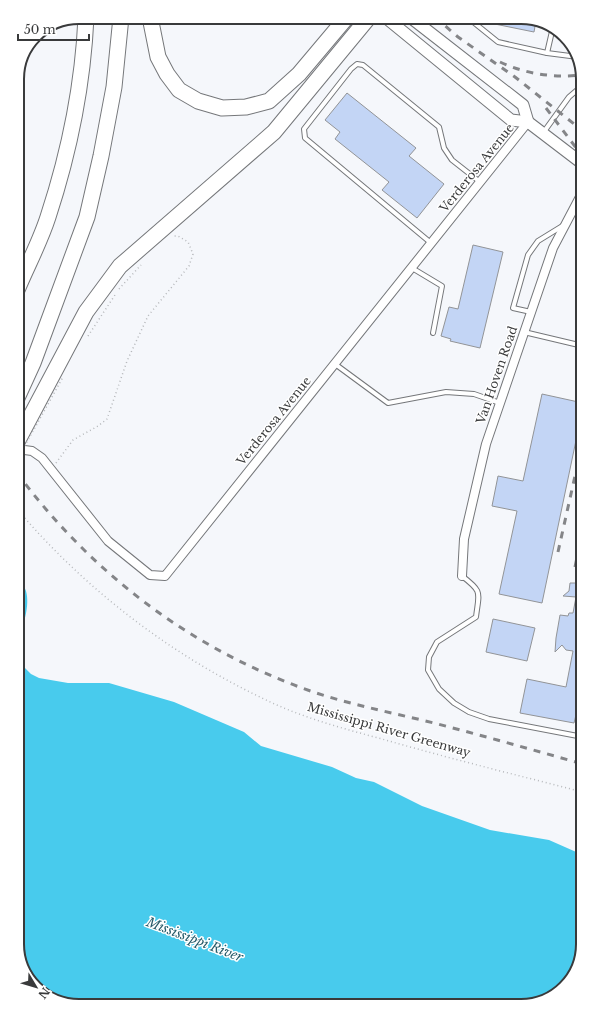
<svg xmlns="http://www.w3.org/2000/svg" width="600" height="1023" font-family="'Libre Baskerville',serif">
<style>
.water{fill:#48cbed}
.building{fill:#c3d5f5;stroke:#929497}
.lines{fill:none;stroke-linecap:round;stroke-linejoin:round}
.lane-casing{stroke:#75777a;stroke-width:6}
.street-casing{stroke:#75777a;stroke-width:10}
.secondary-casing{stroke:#75777a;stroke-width:13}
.highway-casing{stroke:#75777a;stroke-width:17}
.path{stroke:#b6b8bb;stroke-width:1.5;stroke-dasharray:1 3;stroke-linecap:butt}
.lane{stroke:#fff;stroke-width:4}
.street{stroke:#fff;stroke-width:8}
.secondary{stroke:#fff;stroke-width:11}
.highway{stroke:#fff;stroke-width:15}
.rail{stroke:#848588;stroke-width:3;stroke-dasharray:7 7;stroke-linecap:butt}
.path-bridge{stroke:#b6b8bb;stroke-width:1.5;stroke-dasharray:1 3;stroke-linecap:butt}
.labels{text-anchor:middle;stroke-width:3;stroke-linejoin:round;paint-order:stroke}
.street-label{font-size:12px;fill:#393a3b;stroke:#fff}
.water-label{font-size:13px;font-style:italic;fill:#285d6b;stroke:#fff}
.rim{fill:none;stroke:#393a3b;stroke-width:2}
</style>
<rect width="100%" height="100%" fill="#f5f7fb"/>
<g class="water">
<path d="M 17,574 C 20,579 24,585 26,591 C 30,605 24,626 17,638 Z"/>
<polygon points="17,660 31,674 39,678 68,683 109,683 174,702 244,732 261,746 332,767 356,778 374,782 422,806 490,830 549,840 583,855 583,944 573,978 548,1000 521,1006 75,1006 45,996 23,971 17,944"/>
</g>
<g class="building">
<polygon points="481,17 525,17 536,21 534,32 480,21"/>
<polygon points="347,93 416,148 409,156 444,184 417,218 382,190 389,182 335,139 340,132 325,120"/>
<polygon points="473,245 503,252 480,348 450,341 451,339 441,336 449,307 458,309"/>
<polygon points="542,394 583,403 583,407 542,603 499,594 517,511 492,506 498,476 523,481"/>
<polygon points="579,580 583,581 583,686 574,723 520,713 527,679 566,687 573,651 566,650 562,645 555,652 556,638 560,615 568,616 569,613 573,613 576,597 563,596 569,591 570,583 579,583"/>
<polygon points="493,619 535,628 527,661 486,652"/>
</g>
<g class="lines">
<g class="lane-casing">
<g id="lane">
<polyline points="467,17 498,42 547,53 578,57"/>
<polyline points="547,53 553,27"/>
<polyline points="543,133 569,97 583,85"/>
<polyline points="431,243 305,138 304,129 351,69 357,64 363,65 439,127 444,148 452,160 480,182"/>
<polyline points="412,268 442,286 433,333"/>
<polyline points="531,312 513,308 528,255 538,241 564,225"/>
<polyline points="524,332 583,346"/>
<polyline points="335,364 388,403 446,392 474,394 500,403"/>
<path d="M 462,576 C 483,592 479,592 476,617 L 437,642 L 429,657 L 428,670 L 439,689 L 454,703 L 469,712 L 489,719 L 583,737"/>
</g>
</g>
<g class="street-casing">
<g id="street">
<polyline points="17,449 32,451 42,458 108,541 150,575 165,576 528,122"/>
<polyline points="462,576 464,539 486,444 553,248 583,191"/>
</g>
</g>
<g class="secondary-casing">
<g id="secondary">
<polyline points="385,17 511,120 528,122 583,164"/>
<polyline points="410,17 523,105 528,122"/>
</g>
</g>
<g class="highway-casing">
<g id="highway">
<polyline points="150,17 158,57 167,74 179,90 198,101 222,108 246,107 269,101 299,74 347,17"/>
<path d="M 17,290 C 27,266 40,242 48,217 C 69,153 83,85 86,17"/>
<polyline points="17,398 33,363 87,217 101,156 114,87 121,17"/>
<polyline points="17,442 86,312 120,266 274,132 369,17"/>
</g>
</g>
<g class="path">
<polyline points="119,289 141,265"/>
<polyline points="88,336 115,295"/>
<polyline points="56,463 73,440 98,426 107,419 127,361 148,316 189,266 193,254 188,242 178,236 174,236"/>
<path d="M 17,509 C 84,588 168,653 262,698 C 300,717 341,728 382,739 C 448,758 516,775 583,792"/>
</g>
<use href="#lane" class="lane"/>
<use href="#street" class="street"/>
<use href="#secondary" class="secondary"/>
<use href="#highway" class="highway"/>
<g class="rail">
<polyline points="435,17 458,37 515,77 583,131"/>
<path d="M 500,62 C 526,74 553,78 582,75"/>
<polyline points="546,108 583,157"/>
<path d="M 17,473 C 87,567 179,640 289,683 C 336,702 385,711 434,723 C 484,736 533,750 583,764"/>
<polyline points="558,552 575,476 583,455"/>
<polyline points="575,567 583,529"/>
</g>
<polyline class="path-bridge" points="17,460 63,377"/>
</g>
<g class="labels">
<g class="street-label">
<text transform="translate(477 168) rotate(-51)" y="4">Verderosa Avenue</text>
<text transform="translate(497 375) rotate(-71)" y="4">Van Hoven Road</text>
<text transform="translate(274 421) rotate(-51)" y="4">Verderosa Avenue</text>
<text transform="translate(389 730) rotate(16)" y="4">Mississippi River Greenway</text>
</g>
<g class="water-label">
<text transform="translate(195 939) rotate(21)" y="5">Mississippi River</text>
</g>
</g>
<path d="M0 0H600V1023H0ZM79 24H521A55 55 0 0 1 576 79V944A55 55 0 0 1 521 999H79A55 55 0 0 1 24 944V79A55 55 0 0 1 79 24Z" fill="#fff" fill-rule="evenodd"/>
<path class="rim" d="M79 24H521A55 55 0 0 1 576 79V944A55 55 0 0 1 521 999H79A55 55 0 0 1 24 944V79A55 55 0 0 1 79 24Z"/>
<g transform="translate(36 987) rotate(128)" stroke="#ffffff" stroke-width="3" paint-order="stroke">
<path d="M0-3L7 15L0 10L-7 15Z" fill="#393a3b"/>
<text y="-6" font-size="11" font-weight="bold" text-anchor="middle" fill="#393a3b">N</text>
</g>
<path d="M18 34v6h71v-6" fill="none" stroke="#393a3b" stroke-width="2"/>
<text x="24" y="34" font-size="12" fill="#393a3b" stroke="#ffffff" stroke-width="3" paint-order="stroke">50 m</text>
</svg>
